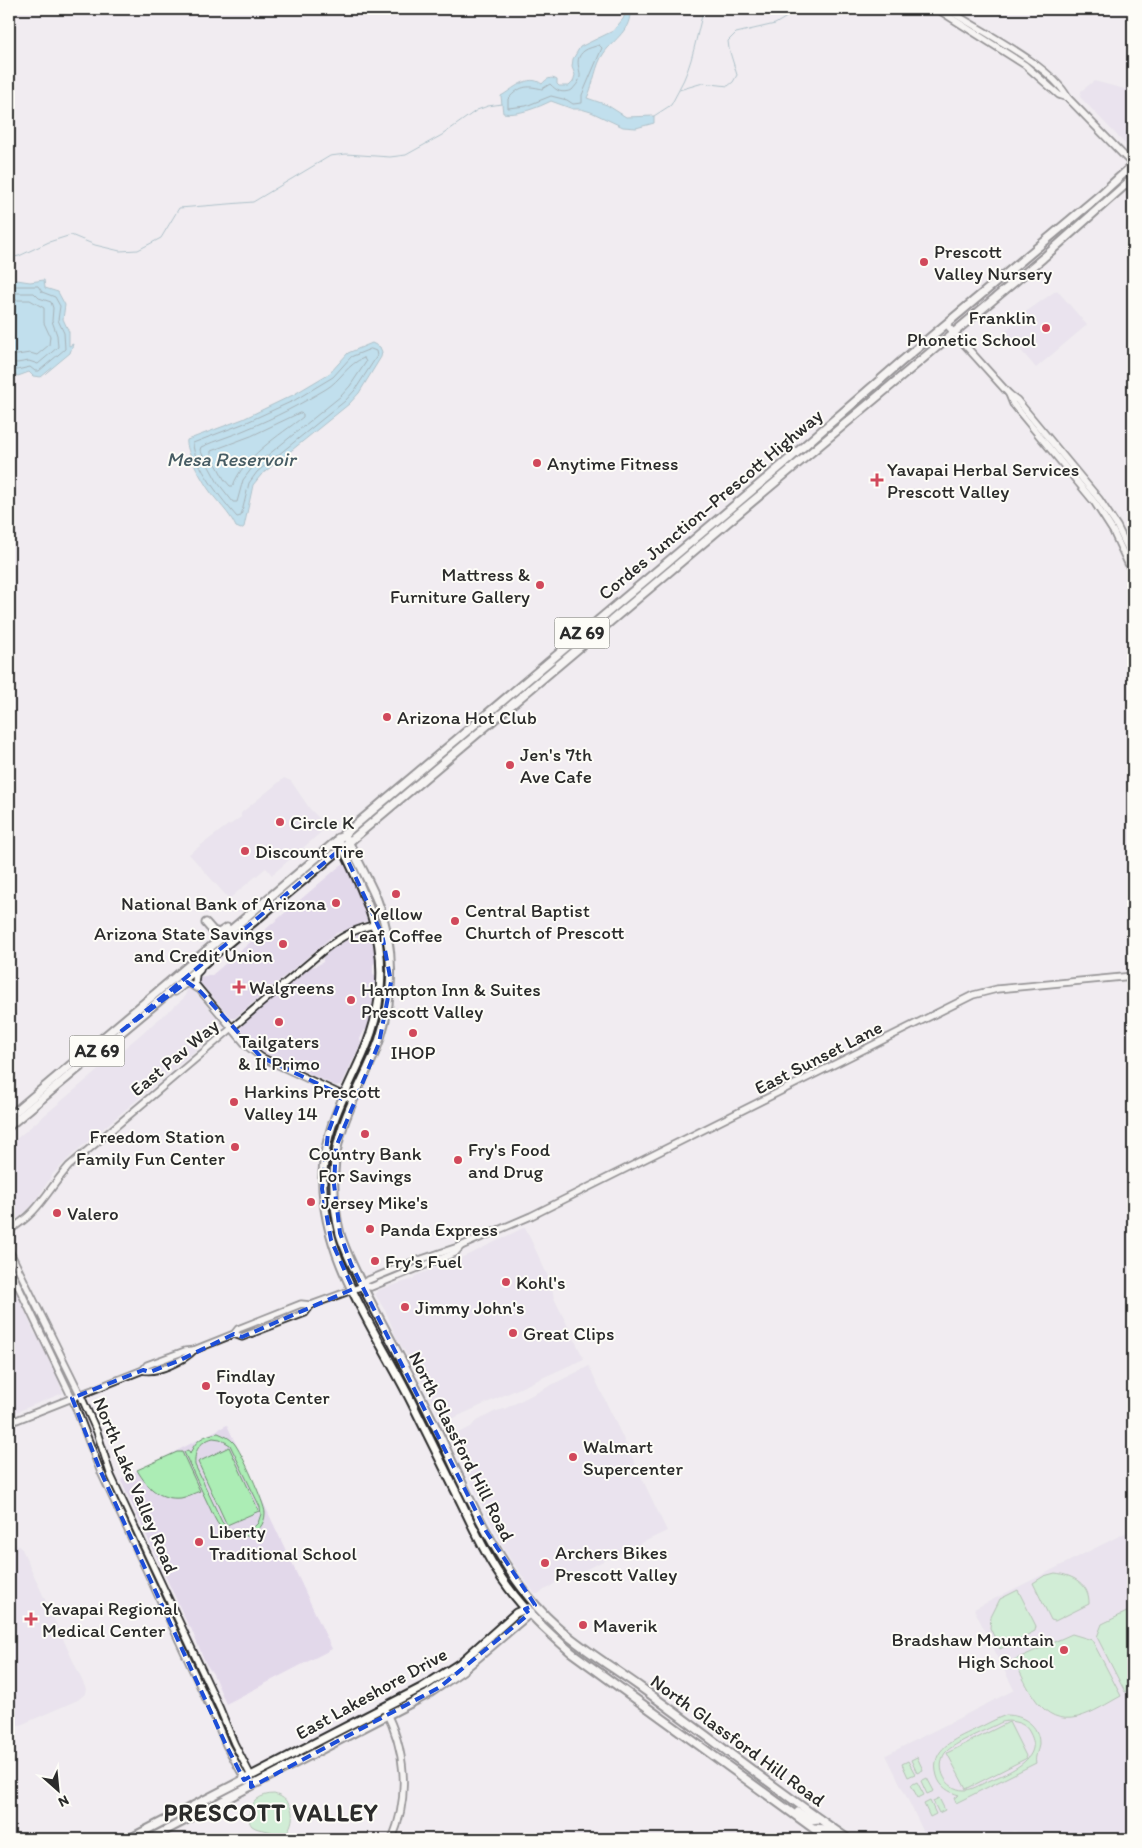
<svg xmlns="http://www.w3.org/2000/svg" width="1142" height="1848" font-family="Itim,sans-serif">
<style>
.built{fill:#e2d8ea}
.green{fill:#acedb5;stroke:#6c8c70;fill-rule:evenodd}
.water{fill:#87cfe8;stroke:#628d9c}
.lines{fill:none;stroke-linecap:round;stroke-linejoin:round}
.shore{stroke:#506d77;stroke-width:1}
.stream{stroke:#628d9c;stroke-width:1}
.minor-casing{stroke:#2b2b2b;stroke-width:9}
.major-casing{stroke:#2b2b2b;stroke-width:11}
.minor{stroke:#fdfcf7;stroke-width:5.5}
.major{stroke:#fdfcf7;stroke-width:7}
.marked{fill:none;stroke:#1d4ed8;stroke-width:4;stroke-dasharray:10 6;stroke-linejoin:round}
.poi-dot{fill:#d1495b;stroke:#fdfcf7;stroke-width:2}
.labels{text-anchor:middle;stroke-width:4;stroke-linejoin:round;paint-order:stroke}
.shield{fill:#fdfcf7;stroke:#6a6a68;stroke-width:1}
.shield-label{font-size:18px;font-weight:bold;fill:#2b2b2b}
.poi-label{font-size:19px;fill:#2b2b2b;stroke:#fdfcf7;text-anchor:start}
.street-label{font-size:19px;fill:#2b2b2b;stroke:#fdfcf7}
.water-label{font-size:20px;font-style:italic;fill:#475c64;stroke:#fdfcf7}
.district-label{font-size:24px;font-weight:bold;letter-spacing:1px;fill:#2b2b2b;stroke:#fdfcf7}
</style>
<rect width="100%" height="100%" fill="#f1ecf1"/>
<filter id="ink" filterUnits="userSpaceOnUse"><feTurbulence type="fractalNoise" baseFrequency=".02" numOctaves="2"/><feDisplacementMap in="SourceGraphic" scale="10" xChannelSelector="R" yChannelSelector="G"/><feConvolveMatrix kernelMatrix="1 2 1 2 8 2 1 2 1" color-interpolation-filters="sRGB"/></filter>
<g filter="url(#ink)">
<g class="built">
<polygon points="1094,81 1125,89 1133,81 1133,148 1130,149 1080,97 1081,91"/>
<polygon points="1057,290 1087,325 1036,368 1005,332 1024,313"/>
<polygon points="284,778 291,781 310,809 318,817 326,828 272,875 266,868 229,899 189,854 228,825 231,824 241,817 241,813"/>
<polygon points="341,865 345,865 362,901 367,921 335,934 235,1018 231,1018 199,981 198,977 212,975"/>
<polygon points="365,932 371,936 376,961 373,965 373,973 376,978 375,994 367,1029 364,1031 360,1039 361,1043 342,1084 336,1086 265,1053 241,1032 241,1026 311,967 316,966 323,962 323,957 333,949 352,937"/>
<polygon points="188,987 193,990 222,1024 221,1029 73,1154 53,1174 33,1205 23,1214 9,1224 9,1145 184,998"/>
<polygon points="525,1227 551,1283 554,1298 584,1359 445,1422 441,1420 426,1390 426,1387 396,1337 387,1314 375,1294 378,1290 413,1279 415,1276 470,1254"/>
<polygon points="9,1274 35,1334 39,1337 54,1366 63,1393 9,1415"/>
<polygon points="589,1366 667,1531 576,1574 571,1571 562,1576 562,1579 538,1594 535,1594 512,1562 502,1545 471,1483 467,1468 452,1438 453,1435 471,1427 475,1422 496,1411 504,1409"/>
<polygon points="227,1425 332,1649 226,1704 213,1674 206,1664 195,1638 191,1628 189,1627 121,1481 122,1479"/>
<polygon points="1133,1529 1133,1839 1040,1839 1014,1831 997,1839 927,1839 886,1755 1014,1690 974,1609"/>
<polygon points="9,1533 12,1541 22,1549 86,1689 85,1694 78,1700 9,1730"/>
</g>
<g class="green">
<path d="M 218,1433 C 225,1436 230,1438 234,1443 C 241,1451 265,1504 265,1513 C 265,1536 235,1545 221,1528 C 215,1521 212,1512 208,1504 C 200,1487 192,1470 184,1452 L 188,1450 L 190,1454 C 195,1440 204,1435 218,1433 ZM 213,1438 L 220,1439 L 230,1445 L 260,1507 L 261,1514 L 258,1523 L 251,1530 L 242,1533 L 229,1530 L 222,1522 L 195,1465 C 194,1451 199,1442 213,1438 Z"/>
<polygon points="229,1447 259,1511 227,1525 198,1462"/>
<path d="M 177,1452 L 182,1452 L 200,1491 C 194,1493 187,1497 181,1498 C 159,1500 147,1487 137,1470 Z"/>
<path d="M 1055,1573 C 1073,1575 1090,1584 1089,1604 L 1055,1621 L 1051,1620 L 1033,1583 L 1044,1576 Z"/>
<polygon points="1018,1590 1036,1626 1035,1631 1000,1649 990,1628 991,1617 1000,1599"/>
<polygon points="1133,1609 1133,1688 1125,1692 1097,1637 1102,1624"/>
<path d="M 1072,1634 L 1092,1640 L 1121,1696 C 1108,1703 1093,1713 1078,1717 C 1041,1726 1028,1687 1014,1660 Z"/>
<path d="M 1006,1715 C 1023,1715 1039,1725 1039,1743 C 1039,1750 1034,1757 1036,1763 L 956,1803 L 954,1798 L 959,1795 C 949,1792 940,1787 937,1776 C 929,1749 955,1739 974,1730 C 985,1725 995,1719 1006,1715 ZM 1008,1721 C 1018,1722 1026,1724 1030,1733 C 1046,1762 1000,1775 982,1784 C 976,1787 970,1790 964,1790 C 946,1790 935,1768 945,1753 C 953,1743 989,1729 1002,1722 Z"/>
<polygon points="1009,1722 1027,1758 966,1789 947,1753"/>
<polygon points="917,1757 923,1770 917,1773 911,1760"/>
<polygon points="908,1761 915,1774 908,1777 902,1764"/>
<polygon points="927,1778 934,1791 927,1794 921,1781"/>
<polygon points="917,1782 924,1795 918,1798 911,1785"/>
<path d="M 274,1794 C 294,1799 298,1821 284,1835 L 282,1832 L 277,1836 C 270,1828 260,1832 252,1826 C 249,1823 249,1819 249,1815 C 250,1801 261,1794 274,1794 Z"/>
<polygon points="939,1798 945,1810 939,1813 933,1801"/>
<polygon points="930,1801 936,1814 930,1817 924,1804"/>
</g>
<g class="water">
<path d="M 630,9 C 632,30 614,39 604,53 C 595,65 594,84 587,98 L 607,105 L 626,117 L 654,116 L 654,123 L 636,128 L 623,127 L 591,112 L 581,109 L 573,109 L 551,101 C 539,107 517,116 503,113 L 501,96 C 512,90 528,73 542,84 C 546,79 551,76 557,80 L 557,84 L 559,86 L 569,86 L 573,82 L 575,75 L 572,67 L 573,59 L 580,47 L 613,31 L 623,19 L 627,10 Z"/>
<polygon points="17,280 30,282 44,280 45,288 58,292 65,305 63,319 69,332 69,346 73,344 70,353 41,377 33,376 29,372 18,376 9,372 9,282"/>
<path d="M 372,343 L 380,347 L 382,352 L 381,357 L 359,393 L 349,404 L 261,475 L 253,485 L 244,527 L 241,529 L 236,527 C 230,513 217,502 209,490 C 202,480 185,450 187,440 L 243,419 L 293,395 L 330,373 L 348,353 Z"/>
</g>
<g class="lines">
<g class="shore">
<path d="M 599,45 L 602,48 L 582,95 L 582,103 L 573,104 L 567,100 L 551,96 L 526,106 L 508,108 L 508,99 C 520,86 526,85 542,89 L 550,84 C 557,91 561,94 572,90 C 575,86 579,83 580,77 C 581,69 573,60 584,51 C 588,48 594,47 599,45 Z"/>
<polyline points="9,286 38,286 42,292 55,297 60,306 58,320 64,333 65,349 39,371 35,371 30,367 17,370 9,368"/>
<polyline points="9,293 34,293 39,298 51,302 53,308 52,321 57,335 58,347 38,364 29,361 17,363 9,362"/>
<polyline points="9,300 30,300 44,308 44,323 50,336 49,345 37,355 30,353 17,355 9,354"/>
<path d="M 371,349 L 376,351 L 377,356 L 355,390 L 345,401 L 257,472 L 249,483 L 241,516 L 237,517 C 223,501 193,464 193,443 L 245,423 L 295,400 L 333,377 L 351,357 Z"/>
<path d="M 364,358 L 366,362 L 350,386 L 341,396 L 252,468 L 243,480 L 237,502 L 233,502 L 218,483 L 200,450 L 201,447 C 216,440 232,436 247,429 C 274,418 301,404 326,389 C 340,381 348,363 364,358 Z"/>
<path d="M 300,413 L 303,414 L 303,417 C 280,435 242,458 233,486 L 230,486 L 224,479 L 211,454 L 211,451 L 251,436 Z"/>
</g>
<g class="stream">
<path d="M 679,89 C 693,65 696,35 704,9"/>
<polyline points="654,116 671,105 679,90 703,83 728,86 733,82 737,75 729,49 728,41 736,33 775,24 800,9"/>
<polyline points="9,258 19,256 49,242 71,235 95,245 120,251 138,250 161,238 179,208 253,202 330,156 346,154 390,157 406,155 442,135 477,110 488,106 502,104"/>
</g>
<g class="minor-casing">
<g id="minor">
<polyline points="937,9 1025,65 1059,95 1068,98"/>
<path d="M 947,9 C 980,31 1050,64 1068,98 L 1133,165"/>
<polyline points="946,324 1009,394 1017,400 1099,499 1117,526 1133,559"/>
<polyline points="1009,394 1013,404 1095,503 1113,531 1133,574"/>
<polyline points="200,970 196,974 195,984 247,1046 261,1057 353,1100"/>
<polyline points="175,992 184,985 189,983 196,988"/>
<path d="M 9,1230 C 39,1213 47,1191 69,1166 L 324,950 C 339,938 356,928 375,925"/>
<polyline points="9,1250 80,1394 97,1432 111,1476 220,1709 234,1743 251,1776 251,1787"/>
<polyline points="9,1267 72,1398 100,1470 214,1716 226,1745 246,1781"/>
<polyline points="363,1286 371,1287 455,1253 461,1246"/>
<polyline points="311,1305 363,1286 366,1281 410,1263 461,1246 531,1216 973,995 997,989 1133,976"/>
<path d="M 143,1370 C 156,1374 185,1360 194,1350"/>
<polyline points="9,1423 143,1370 147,1365 185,1351 194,1350 234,1334 238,1329 301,1304 311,1305 305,1313 242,1337 234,1334"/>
<path d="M 384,1708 C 406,1749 410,1796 392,1839"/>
</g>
</g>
<g class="major-casing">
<g id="major">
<path d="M 344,833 C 355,856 367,877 377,900 C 399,955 393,1016 368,1068 C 352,1102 335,1135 334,1173 C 333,1194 335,1214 340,1234 C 346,1254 356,1272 365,1291 C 381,1322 398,1353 414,1384 C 452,1454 478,1533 528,1596 C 559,1636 603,1660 643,1689 C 712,1739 778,1791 848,1839"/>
<path d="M 338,838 C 350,863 364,891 372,917 C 387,963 382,1011 363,1054 C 345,1095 325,1128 323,1173 C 319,1257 379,1334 414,1407 C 430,1439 446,1472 462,1504 C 476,1533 489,1562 508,1587 C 526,1612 548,1632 571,1652 L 828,1839"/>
<polyline points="206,923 213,931 219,933 227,928"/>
<polyline points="9,1117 780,467 902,361 1100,195 1133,165"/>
<polyline points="9,1126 342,848 741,511 1043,258 1133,178"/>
<polyline points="798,1812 811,1820 819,1819"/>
<polyline points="815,1828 824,1829 840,1837"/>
<polyline points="129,1839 423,1687 459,1664 516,1613 528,1608"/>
<polyline points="149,1839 428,1694 463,1670 531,1612"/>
</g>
</g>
<use href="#minor" class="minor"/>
<use href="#major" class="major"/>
</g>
</g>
<path d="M0 0H1142V1848H0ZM 342,848 L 382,934 L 391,982 L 379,1043 L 336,1147 L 334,1184 L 340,1233 L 351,1264 L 486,1531 L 535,1605 L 525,1609 L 529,1614 L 440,1687 L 251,1787 L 251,1776 L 244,1780 L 226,1745 L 100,1470 L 72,1398 L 143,1370 L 150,1372 L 178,1361 L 234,1334 L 242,1337 L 353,1289 L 331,1240 L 322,1189 L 328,1133 L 342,1095 L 261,1057 L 199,990 L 187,982 L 119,1033 Z" fill="#f1ecf1" fill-opacity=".55" fill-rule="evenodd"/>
<path class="marked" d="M 342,848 L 382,934 L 391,982 L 379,1043 L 336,1147 L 334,1184 L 340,1233 L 351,1264 L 486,1531 L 535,1605 L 525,1609 L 529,1614 L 440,1687 L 251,1787 L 251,1776 L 244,1780 L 226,1745 L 100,1470 L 72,1398 L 143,1370 L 150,1372 L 178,1361 L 234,1334 L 242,1337 L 353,1289 L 331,1240 L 322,1189 L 328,1133 L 342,1095 L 261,1057 L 199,990 L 187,982 L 119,1033 Z"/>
<g class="poi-dot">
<circle cx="924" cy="262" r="5"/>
<circle cx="1046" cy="328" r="5"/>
<circle cx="537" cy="463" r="5"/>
<path d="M874.5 472.5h5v5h5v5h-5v5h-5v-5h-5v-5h5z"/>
<circle cx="540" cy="585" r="5"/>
<circle cx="387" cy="717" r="5"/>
<circle cx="510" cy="765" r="5"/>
<circle cx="280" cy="822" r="5"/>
<circle cx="245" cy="851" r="5"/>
<circle cx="396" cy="894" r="5"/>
<circle cx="336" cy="903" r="5"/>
<circle cx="455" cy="921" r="5"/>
<circle cx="283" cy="944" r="5"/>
<path d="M236.5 979.5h5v5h5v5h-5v5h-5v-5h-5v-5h5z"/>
<circle cx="351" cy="1000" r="5"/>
<circle cx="279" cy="1022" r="5"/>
<circle cx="413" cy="1033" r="5"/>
<circle cx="234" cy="1102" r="5"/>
<circle cx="365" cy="1134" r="5"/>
<circle cx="235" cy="1147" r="5"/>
<circle cx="458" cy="1160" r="5"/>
<circle cx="311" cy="1202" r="5"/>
<circle cx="57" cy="1213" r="5"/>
<circle cx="370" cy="1229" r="5"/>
<circle cx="375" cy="1261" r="5"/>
<circle cx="506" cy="1282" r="5"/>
<circle cx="405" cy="1307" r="5"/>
<circle cx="513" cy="1333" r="5"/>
<circle cx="206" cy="1386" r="5"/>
<circle cx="573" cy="1457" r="5"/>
<circle cx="199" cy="1542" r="5"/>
<circle cx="545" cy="1563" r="5"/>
<path d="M28.5 1611.5h5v5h5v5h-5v5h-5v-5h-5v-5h5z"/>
<circle cx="583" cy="1625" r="5"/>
<circle cx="1064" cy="1650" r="5"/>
</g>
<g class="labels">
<g class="shield">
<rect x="554.5" y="617.5" width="55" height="31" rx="4"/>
<rect x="69.5" y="1035.5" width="55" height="31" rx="4"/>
</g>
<g class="shield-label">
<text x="582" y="639">AZ 69</text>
<text x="97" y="1057">AZ 69</text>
</g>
<g class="poi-label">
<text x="934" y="258">Prescott<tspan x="934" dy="22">Valley Nursery</tspan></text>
<text x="1036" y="324" text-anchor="end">Franklin<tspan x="1036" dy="22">Phonetic School</tspan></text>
<text x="547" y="470">Anytime Fitness</text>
<text x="887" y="476">Yavapai Herbal Services<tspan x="887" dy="22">Prescott Valley</tspan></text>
<text x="530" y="581" text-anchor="end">Mattress &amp;<tspan x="530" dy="22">Furniture Gallery</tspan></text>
<text x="397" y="724">Arizona Hot Club</text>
<text x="520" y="761">Jen's 7th<tspan x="520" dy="22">Ave Cafe</tspan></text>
<text x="290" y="829">Circle K</text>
<text x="255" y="858">Discount Tire</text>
<text x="326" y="910" text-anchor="end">National Bank of Arizona</text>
<text x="465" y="917">Central Baptist<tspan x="465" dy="22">Churtch of Prescott</tspan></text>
<text x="396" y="920" text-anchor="middle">Yellow<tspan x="396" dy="22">Leaf Coffee</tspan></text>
<text x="273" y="940" text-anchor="end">Arizona State Savings<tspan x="273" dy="22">and Credit Union</tspan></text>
<text x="249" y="994">Walgreens</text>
<text x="361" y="996">Hampton Inn &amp; Suites<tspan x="361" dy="22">Prescott Valley</tspan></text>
<text x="279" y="1048" text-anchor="middle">Tailgaters<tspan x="279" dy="22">&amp; Il Primo</tspan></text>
<text x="413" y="1059" text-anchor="middle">IHOP</text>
<text x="244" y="1098">Harkins Prescott<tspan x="244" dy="22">Valley 14</tspan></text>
<text x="225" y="1143" text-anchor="end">Freedom Station<tspan x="225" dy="22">Family Fun Center</tspan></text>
<text x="468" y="1156">Fry's Food<tspan x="468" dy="22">and Drug</tspan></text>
<text x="365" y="1160" text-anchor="middle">Country Bank<tspan x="365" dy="22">For Savings</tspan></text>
<text x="321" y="1209">Jersey Mike's</text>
<text x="67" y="1220">Valero</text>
<text x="380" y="1236">Panda Express</text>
<text x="385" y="1268">Fry's Fuel</text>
<text x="516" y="1289">Kohl's</text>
<text x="415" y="1314">Jimmy John's</text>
<text x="523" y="1340">Great Clips</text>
<text x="216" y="1382">Findlay<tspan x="216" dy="22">Toyota Center</tspan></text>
<text x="583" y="1453">Walmart<tspan x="583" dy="22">Supercenter</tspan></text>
<text x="209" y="1538">Liberty<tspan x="209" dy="22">Traditional School</tspan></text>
<text x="555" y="1559">Archers Bikes<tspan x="555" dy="22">Prescott Valley</tspan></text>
<text x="42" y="1615">Yavapai Regional<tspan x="42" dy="22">Medical Center</tspan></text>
<text x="593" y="1632">Maverik</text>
<text x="1054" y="1646" text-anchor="end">Bradshaw Mountain<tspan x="1054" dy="22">High School</tspan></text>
</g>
<g class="street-label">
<text transform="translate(710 504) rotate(-40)" y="7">Cordes Junction–Prescott Highway</text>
<text transform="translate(174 1057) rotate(-40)" y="7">East Pav Way</text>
<text transform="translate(818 1057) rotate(-27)" y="7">East Sunset Lane</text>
<text transform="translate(462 1446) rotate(63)" y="7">North Glassford Hill Road</text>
<text transform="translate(136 1485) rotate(67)" y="7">North Lake Valley Road</text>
<text transform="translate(371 1693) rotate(-29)" y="7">East Lakeshore Drive</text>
<text transform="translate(738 1740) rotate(36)" y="7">North Glassford Hill Road</text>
</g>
<g class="water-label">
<text x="231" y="466">Mesa Reservoir</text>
</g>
<g class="district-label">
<text x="271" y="1821">PRESCOTT VALLEY</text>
</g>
</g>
<rect width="1142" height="1848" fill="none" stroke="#fdfcf7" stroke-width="30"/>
<rect x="15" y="15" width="1112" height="1818" fill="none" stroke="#2b2b2b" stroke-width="2" filter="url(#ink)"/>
<g transform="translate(58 1790) rotate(153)" stroke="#fdfcf7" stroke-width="4" paint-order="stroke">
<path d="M0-4L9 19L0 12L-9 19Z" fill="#2b2b2b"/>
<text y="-8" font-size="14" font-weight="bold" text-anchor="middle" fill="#2b2b2b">N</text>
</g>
</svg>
